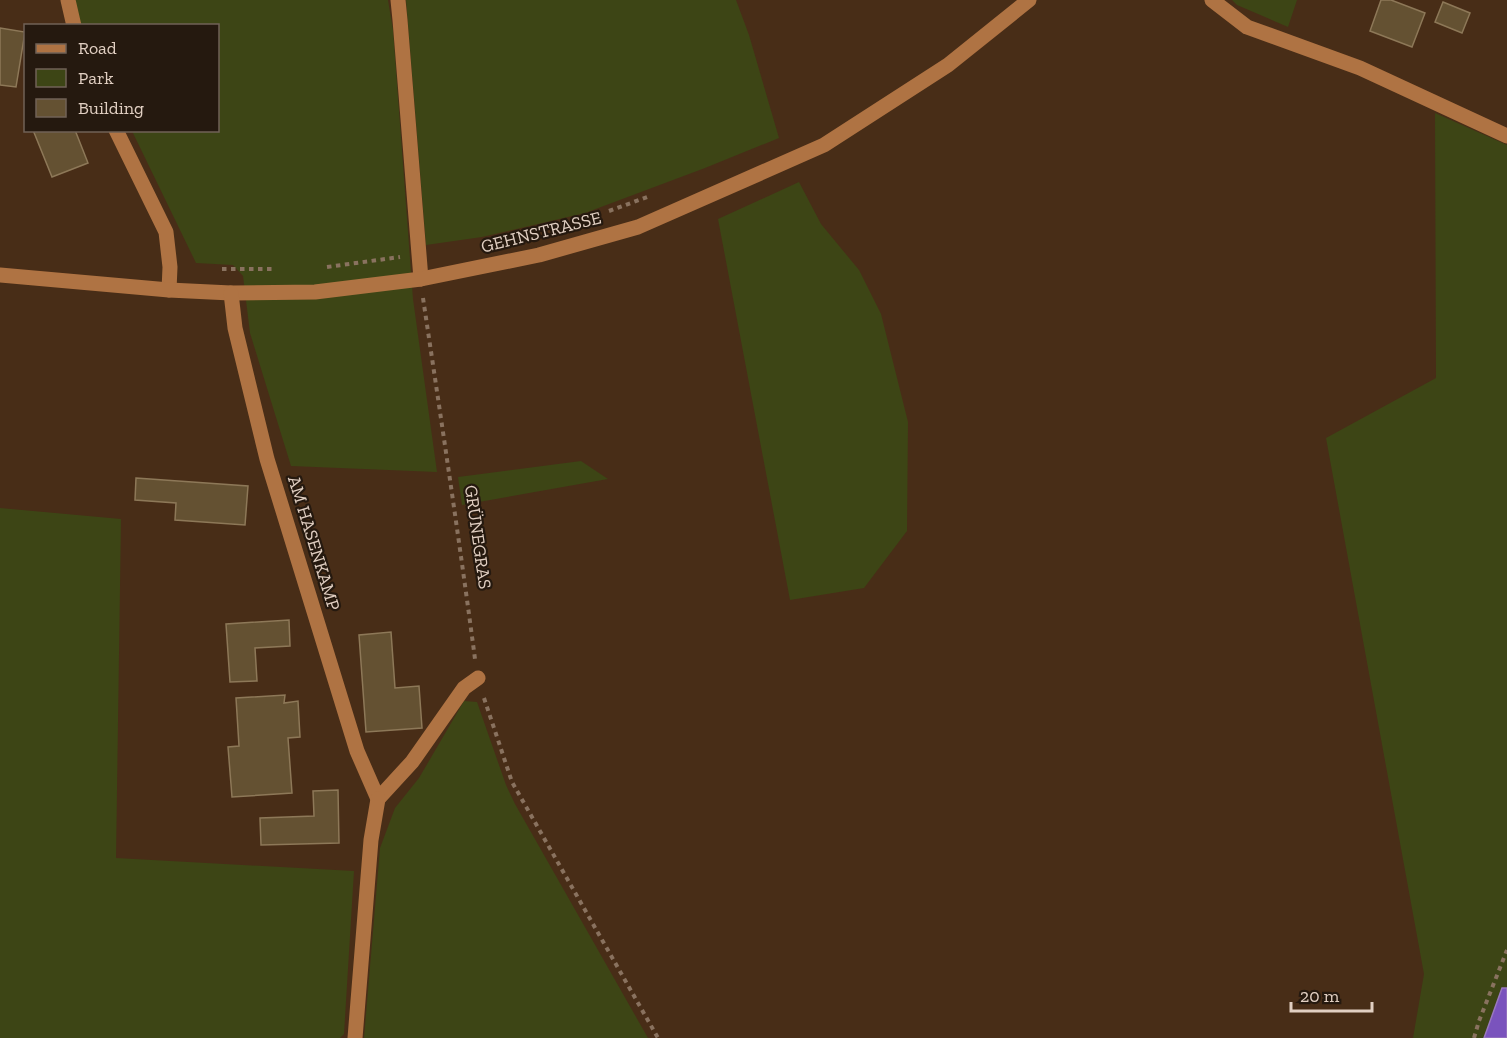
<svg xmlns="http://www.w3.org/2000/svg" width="1507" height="1038" font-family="'Zilla Slab',serif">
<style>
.green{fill:#3d4515}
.water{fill:#7a53bd;stroke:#9978be;stroke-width:1.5}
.building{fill:#645132;stroke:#8d7858;stroke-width:1.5}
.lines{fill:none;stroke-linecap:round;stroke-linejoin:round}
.path{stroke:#89725f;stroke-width:4;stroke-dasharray:4.5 4.5;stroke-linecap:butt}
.minor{stroke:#af7343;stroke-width:15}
.labels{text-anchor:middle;stroke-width:4.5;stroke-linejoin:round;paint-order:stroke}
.street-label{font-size:18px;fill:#e1cfc2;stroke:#25190f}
</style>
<rect width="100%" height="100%" fill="#482d17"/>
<g class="green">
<polygon points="75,0 388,0 393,30 413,299 437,472 291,466 250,333 243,276 233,265 196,263 132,131 218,130 218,26 81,25"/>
<polygon points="406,0 736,0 749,35 779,138 705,168 585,213 482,237 426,245"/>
<polygon points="1232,0 1297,0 1288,27 1237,5"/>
<polygon points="1435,113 1507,145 1507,1038 1413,1038 1424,974 1326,438 1436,378"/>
<polygon points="799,182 821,224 859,270 881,314 908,422 907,531 864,588 790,600 718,219"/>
<polygon points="581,461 608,479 462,505 458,477"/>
<polygon points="0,508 121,519 116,858 354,871 344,1034 340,1038 0,1038"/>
<polygon points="464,701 477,702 506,785 515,804 648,1038 364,1038 380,848 395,808 419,778"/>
</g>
<polygon class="water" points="1502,988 1507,988 1507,1038 1484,1038"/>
<g class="building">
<polygon points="1381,0 1391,0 1425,13 1412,47 1370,31"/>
<polygon points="1443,2 1470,13 1462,33 1435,22"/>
<polygon points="0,28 25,32 16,87 0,85"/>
<polygon points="33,130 75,130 88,163 52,177"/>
<polygon points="136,478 248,486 245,525 175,520 176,503 135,500"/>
<polygon points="289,620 290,646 255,648 257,681 230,682 226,624"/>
<polygon points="391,632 395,688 419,686 422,728 366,732 359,635"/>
<polygon points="285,695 284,703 298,701 300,737 288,738 292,793 232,797 228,747 239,746 236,698"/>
<polygon points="338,790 339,843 261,845 260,818 314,816 313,791"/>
</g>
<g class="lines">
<g class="path">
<polyline points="609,211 650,196"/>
<polyline points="327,267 400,257"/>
<polyline points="222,269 272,269"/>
<path d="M 423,298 C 441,418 459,538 475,659"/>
<polyline points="484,698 512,782 658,1038"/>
<polyline points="1474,1038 1479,1021 1507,950"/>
</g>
<g class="minor">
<polyline points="68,0 74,26"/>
<polyline points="398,0 400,20 421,279"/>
<polyline points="1212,0 1247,27 1360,68 1507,136"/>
<polyline points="116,130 166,232 170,267 169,290"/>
<polyline points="0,275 169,290 231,293 315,292 421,279 539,255 638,227 824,145 948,65 1029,0"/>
<polyline points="231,293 235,328 267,459 357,751 378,799 412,762 464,688 478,678"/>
<polyline points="355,1038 371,840 378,799"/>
</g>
</g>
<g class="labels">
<g class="street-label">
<text transform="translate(541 232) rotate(-14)" y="6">GEHNSTRASSE</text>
<text transform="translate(478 537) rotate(82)" y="6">GRÜNEGRAS</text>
<text transform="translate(314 543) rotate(73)" y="6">AM HASENKAMP</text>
</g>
</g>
<rect x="24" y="24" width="195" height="108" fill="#25190f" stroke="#706257" stroke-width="1.5"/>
<rect x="36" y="44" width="30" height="9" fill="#af7343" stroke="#706257" stroke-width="1.5"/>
<text x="78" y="54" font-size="18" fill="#e1cfc2">Road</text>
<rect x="36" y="69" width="30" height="18" fill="#3d4515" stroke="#706257" stroke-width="1.5"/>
<text x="78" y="84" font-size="18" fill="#e1cfc2">Park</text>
<rect x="36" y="99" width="30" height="18" fill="#645132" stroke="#706257" stroke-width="1.5"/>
<text x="78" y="114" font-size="18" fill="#e1cfc2">Building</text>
<path d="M1291 1002v9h81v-9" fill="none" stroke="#e1cfc2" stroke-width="3"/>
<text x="1300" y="1002" font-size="18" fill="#e1cfc2" stroke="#25190f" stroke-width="4.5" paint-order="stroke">20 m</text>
</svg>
